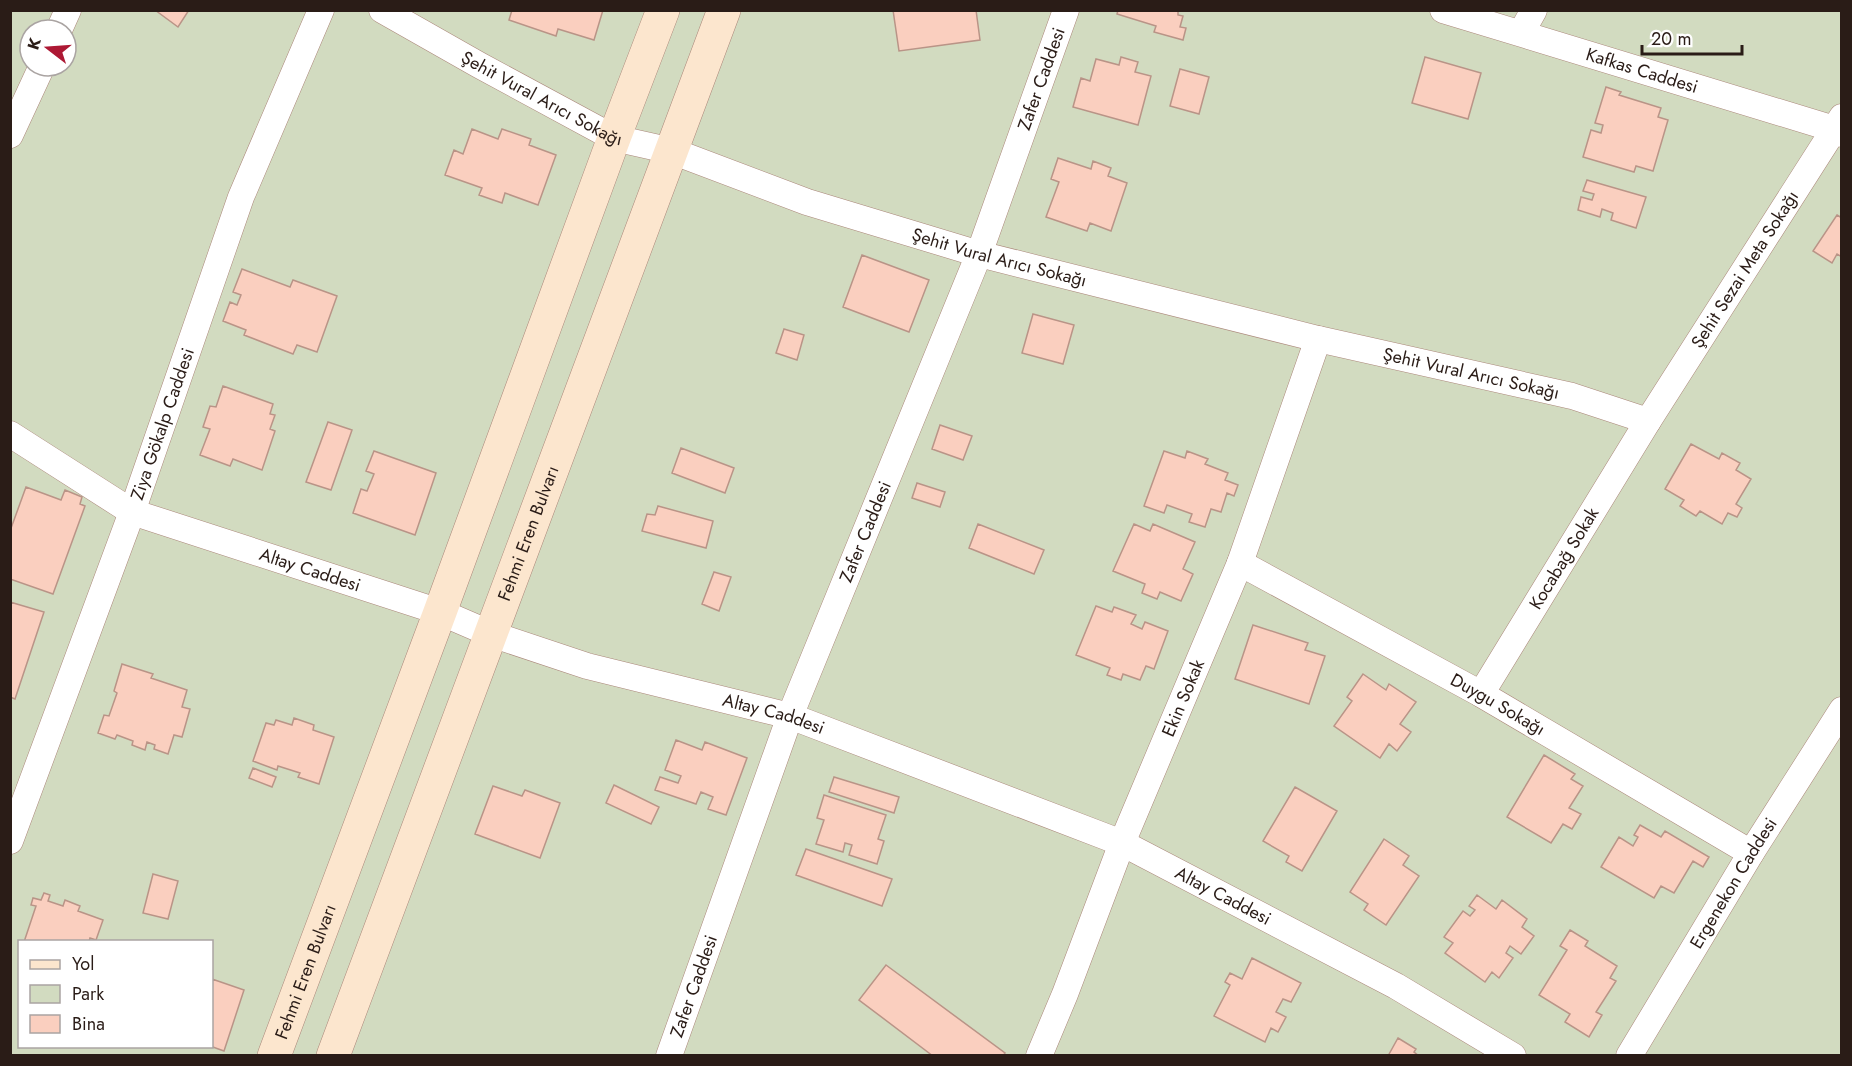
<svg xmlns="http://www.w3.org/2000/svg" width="1852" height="1066" font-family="Jost,sans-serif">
<rect width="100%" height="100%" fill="#faf2ef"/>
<!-- green -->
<path fill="#d2dbc0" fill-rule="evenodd" d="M10,11H1841V1055H11ZM30,30H66V66H30ZM20,942H212V1046H20Z"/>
<!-- building -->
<path fill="#facfbf" stroke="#b99487" stroke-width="1.5" d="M155,10H189L178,27Z
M512,10H603L594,40L558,29L556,36L509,20Z
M893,10H976L980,40L899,51Z
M1118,10H1178V15L1183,16L1180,27L1186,28L1183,40L1154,32L1156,26L1117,14Z
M1121,57L1138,62L1135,72L1151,76L1138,125L1073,107L1081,78L1090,81L1096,59L1119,65Z
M1425,57L1481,73L1468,119L1412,103Z
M1180,69L1209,77L1199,114L1170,106Z
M1606,87L1621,92L1619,95L1661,108L1658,117L1668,120L1653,171L1636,166L1634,172L1583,157L1591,130L1601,133L1603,125L1595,123Z
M472,129L498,139L502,129L531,139L529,145L556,155L538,205L505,193L502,203L479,195L482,188L445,175L454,150L463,154Z
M1058,158L1091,169L1093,161L1111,168L1108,176L1127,183L1111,231L1090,223L1087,231L1046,217L1059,182L1051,179Z
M1587,180L1646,197L1636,228L1611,220L1613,213L1602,209L1600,217L1578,210L1581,197L1592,200L1594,194L1583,191Z
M1837,215L1842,218V257L1837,254L1832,263L1813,251Z
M862,255L929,280L909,332L843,307Z
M242,269L290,287L293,280L337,296L317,352L297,345L293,354L244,335L246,330L223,321L230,302L237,305L241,295L233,292Z
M1033,314L1074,325L1063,364L1022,353Z
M784,329L804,335L797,360L776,353Z
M223,386L273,404L270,414L275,415L270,429L275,431L262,470L233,459L230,466L200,455L210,429L203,427L210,406L216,407Z
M328,422L352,430L331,490L306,482Z
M940,425L972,436L963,460L932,449Z
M1691,444L1719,459L1722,453L1740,463L1736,470L1751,479L1736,504L1742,508L1737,517L1728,513L1722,524L1700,511L1696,516L1680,506L1684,500L1665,489Z
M681,448L734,468L725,493L672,473Z
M374,451L436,473L415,535L353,513L361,489L367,491L374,474L366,471Z
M1164,451L1185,458L1187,451L1208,459L1205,464L1228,473L1225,480L1238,485L1234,496L1227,493L1221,512L1211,509L1205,527L1189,522L1192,514L1167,505L1164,513L1144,506Z
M917,483L945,492L940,507L912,498Z
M26,487L61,500L65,490L82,497L80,504L85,506L53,594L10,579V531Z
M658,506L713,521L706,548L642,531L647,514L655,515Z
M978,524L1044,550L1034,574L969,548Z
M1134,524L1150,531L1153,524L1195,542L1183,569L1193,574L1181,601L1160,592L1157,599L1142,593L1145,584L1113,571Z
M714,572L731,577L719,611L702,604Z
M10,602L44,612L15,699L10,697Z
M1096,606L1112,612L1114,607L1136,615L1131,624L1142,629L1145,622L1168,631L1154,669L1146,666L1140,680L1123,674L1121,680L1107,675L1110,668L1076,655Z
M1253,625L1308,643L1305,650L1325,656L1309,704L1235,679Z
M122,664L153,674L151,678L187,690L182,707L190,709L182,737L174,735L168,754L154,749L155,745L147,742L145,750L132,745L133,741L117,735L115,739L98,733L104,715L109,716L117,693L114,691Z
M1363,674L1386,690L1389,684L1416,702L1400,724L1411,732L1397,751L1389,744L1380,758L1334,726L1352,701L1347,697Z
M294,718L314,725L313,730L334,737L319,784L298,777L300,773L278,766L277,770L253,761L266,723L274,725L276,720L292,725Z
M676,740L702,750L705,742L747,758L726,815L708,809L713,797L701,792L696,804L655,790L660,777L678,783L681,776L665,770Z
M1544,755L1575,774L1571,779L1583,786L1569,808L1581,814L1572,829L1563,824L1551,843L1507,817Z
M253,768L276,777L272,787L249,778Z
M834,777L899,797L894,813L829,792Z
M614,785L659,807L651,824L606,803Z
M493,786L522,796L525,790L560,803L540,858L475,834Z
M1295,787L1337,811L1302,871L1286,862L1289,856L1263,841Z
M824,795L886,815L878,839L884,841L877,864L849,855L852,845L845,843L843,852L816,844L824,820L817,818Z
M1640,825L1661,837L1665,831L1709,857L1703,867L1693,861L1674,893L1661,886L1654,898L1601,867L1619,837L1633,846L1638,837L1634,835Z
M1384,839L1409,856L1403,865L1419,876L1386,925L1364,910L1368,904L1350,892Z
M806,849L892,879L882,906L796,875Z
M153,874L178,881L168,919L143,913Z
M44,893L50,895L48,901L63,906L65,900L80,906L78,911L103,920L96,940L90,938L89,942H24L36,906L31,905L33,898L41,900Z
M1477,895L1496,909L1502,900L1527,919L1522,927L1534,936L1521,954L1510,946L1506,953L1513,958L1499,978L1492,972L1485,982L1445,953L1453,943L1444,937L1463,911L1470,916L1475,910L1469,906Z
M1570,930L1588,941L1585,946L1617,966L1610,978L1616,981L1596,1012L1602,1015L1589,1037L1565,1022L1570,1014L1539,995L1567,950L1560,946Z
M1252,958L1301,983L1291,1002L1283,999L1276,1012L1286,1017L1278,1032L1271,1028L1265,1042L1214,1016L1230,985L1225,982L1230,973L1242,979Z
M886,965L1005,1053L1003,1056H933L859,1000Z
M212,979L244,990L224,1051L210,1046H212Z
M1398,1038L1416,1049L1414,1052L1419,1056H1388Z"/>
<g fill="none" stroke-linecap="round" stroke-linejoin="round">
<!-- street casing -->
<g stroke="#ab877a" stroke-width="27">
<g id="street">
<path id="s1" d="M382,10L479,65L614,138L672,151L807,202L979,254L1318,339L1572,396L1648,421"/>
<path id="s2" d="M1443,10L1834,129L1842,134"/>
<path d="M59,30L68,10"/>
<path d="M1521,33L1534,10"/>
<path d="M10,135L42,66"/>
<path id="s3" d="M10,434L132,512L440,612L491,634L587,666L790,716L1122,843L1396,986L1513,1056"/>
<path id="s4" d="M1240,563L1481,694L1751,853"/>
<path id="s5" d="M1481,694L1648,421L1842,117"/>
<path id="s6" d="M10,841L132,512L241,197L321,10"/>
<path id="s7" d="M669,1056L790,716L979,254L1066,10"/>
<path id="s8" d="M1039,1056L1065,994L1122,843L1240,563L1318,339"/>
<path id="s9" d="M1629,1056L1751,853L1842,710"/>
</g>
</g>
<!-- secondary casing -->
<g stroke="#ab877a" stroke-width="34">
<g id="secondary">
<path id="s10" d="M274,1056L440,612L614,138L663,10"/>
<path id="s11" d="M333,1056L724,10"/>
</g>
</g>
<!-- street -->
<use href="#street" stroke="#fff" stroke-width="26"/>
<!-- secondary -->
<use href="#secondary" stroke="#fce6ce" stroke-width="33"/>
</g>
<g text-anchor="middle" stroke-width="4.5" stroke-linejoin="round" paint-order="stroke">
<!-- street labels -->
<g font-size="18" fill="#2a1c17" stroke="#fff">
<text dy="6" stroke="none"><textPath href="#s2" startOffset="208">Kafkas Caddesi</textPath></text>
<text dy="6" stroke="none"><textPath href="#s7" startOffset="1046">Zafer Caddesi</textPath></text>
<text dy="6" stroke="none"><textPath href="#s1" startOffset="183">Şehit Vural Arıcı Sokağı</textPath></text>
<text dy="6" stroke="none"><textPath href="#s1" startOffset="669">Şehit Vural Arıcı Sokağı</textPath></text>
<text dy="6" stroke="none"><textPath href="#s5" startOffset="500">Şehit Sezai Meta Sokağı</textPath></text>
<text dy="6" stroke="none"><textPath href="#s1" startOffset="1155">Şehit Vural Arıcı Sokağı</textPath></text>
<text dy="6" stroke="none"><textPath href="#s6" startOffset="444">Ziya Gökalp Caddesi</textPath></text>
<text dy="6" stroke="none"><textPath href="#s7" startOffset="560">Zafer Caddesi</textPath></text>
<text dy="6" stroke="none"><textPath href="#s11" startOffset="558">Fehmi Eren Bulvarı</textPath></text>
<text dy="6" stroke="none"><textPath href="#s5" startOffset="159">Kocabağ Sokak</textPath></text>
<text dy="6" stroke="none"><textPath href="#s3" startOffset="332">Altay Caddesi</textPath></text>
<text dy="6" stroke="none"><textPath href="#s8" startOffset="386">Ekin Sokak</textPath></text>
<text dy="6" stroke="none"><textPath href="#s4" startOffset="294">Duygu Sokağı</textPath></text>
<text dy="6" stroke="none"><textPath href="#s3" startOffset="818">Altay Caddesi</textPath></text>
<text dy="6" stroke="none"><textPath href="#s9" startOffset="202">Ergenekon Caddesi</textPath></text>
<text dy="6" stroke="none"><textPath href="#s3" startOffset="1304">Altay Caddesi</textPath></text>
<text dy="6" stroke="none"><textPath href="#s10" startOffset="90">Fehmi Eren Bulvarı</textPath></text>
<text dy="6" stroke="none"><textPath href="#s7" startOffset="74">Zafer Caddesi</textPath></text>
</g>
</g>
<!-- border -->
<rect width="1852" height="1066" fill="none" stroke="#2a1c17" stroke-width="24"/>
<!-- legend -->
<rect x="18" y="940" width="195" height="108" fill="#ffffff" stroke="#aaa4a2" stroke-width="1.5"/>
<rect x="30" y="960" width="30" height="9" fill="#fce6ce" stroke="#aaa4a2" stroke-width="1.5"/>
<text x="72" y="970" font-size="18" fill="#2a1c17">Yol</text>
<rect x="30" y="985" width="30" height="18" fill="#d2dbc0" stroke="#aaa4a2" stroke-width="1.5"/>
<text x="72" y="1000" font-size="18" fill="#2a1c17">Park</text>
<rect x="30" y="1015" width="30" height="18" fill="#facfbf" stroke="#aaa4a2" stroke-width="1.5"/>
<text x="72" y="1030" font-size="18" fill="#2a1c17">Bina</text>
<!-- north arrow -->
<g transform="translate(48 48) rotate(287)"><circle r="28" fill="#ffffff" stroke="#aaa4a2" stroke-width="1.5"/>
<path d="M0-4.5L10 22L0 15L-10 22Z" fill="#ad1834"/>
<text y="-9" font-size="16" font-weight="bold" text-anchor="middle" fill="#2a1c17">K</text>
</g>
<!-- scale -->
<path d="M1642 45v9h100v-9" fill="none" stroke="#2a1c17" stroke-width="3"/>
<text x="1651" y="45" font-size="18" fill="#2a1c17" stroke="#ffffff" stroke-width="4.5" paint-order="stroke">20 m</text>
</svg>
